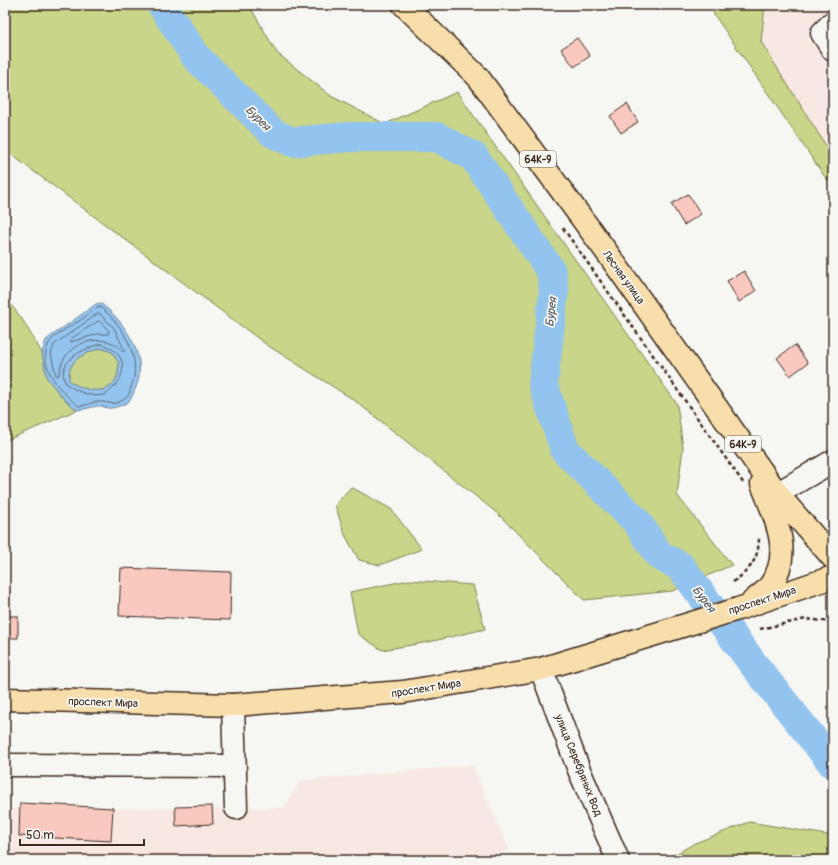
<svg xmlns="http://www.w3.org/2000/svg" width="838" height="865" font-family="Pangolin,sans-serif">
<rect width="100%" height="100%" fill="#f6f6f2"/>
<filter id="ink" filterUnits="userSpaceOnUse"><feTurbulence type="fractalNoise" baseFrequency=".025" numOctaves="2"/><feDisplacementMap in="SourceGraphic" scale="8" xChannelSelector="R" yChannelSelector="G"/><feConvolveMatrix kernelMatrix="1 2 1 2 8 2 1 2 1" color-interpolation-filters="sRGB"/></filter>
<g filter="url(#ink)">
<!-- built -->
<path fill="#f7e8e3" d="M765,5H833V157L761,42Z
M472,765L509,849L482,860H5V809L284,808L300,781Z"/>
<!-- green -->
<path fill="#c9d588" stroke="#828053" d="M5,5H249L277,53L331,96L385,124L457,92L677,404L683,448L677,495L732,565L673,591L584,600L497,513L354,400L267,345L5,150Z
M726,5H765L761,42L833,157V176L827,180L713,13Z
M5,297L22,319L42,353L47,378L63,398L77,410L5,441Z
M101,348L112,352L119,363C119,397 91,395 69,381C67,359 83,354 101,348Z
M351,487L391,509L422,549L380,565L359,560L345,535L335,505Z
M409,580L473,585L485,629L429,642L382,650L358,634L350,592Z
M749,822L833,836V860H669V858L695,843Z"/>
<!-- water -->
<path fill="#93c4ef" stroke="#70869b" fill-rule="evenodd" d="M100,303C124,320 149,357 136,387C134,391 132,398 129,401C124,405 114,409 107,408C103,407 101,405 98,406C90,407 84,410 77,410L63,398L47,378L42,353L46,340L96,304ZM101,348L112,352L119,363C119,397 91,395 69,381C67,359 83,354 101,348Z"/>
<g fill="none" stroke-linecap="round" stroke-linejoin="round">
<!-- shore -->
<path stroke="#5e6872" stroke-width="1" d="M100,307C123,324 143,359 131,387C130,391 129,396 126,398C114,407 111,402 100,402C93,401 86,406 79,406C62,394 36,365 49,343C53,336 72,325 79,321C86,317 93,309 100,307Z
M99,313L114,328L125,351H122C111,335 83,338 69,352C63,359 60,366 59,375L56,376L51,354L54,345Z
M99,321L109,331L108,334H97L71,342V339Z
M101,344C124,350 130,371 113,388C110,390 108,394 104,395C91,398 77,391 66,384C54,361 85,348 101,344Z"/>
<!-- river -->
<path stroke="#93c4ef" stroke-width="30" d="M162,5L196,57L273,133L292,142L349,137H437L474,157L551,271L554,290L543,384L565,450L637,522L660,556L680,566L754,665L833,764"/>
</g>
<!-- building -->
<path fill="#f9c9c0" stroke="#3b2a1e" d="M577,38L590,56L574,67L561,49Z
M627,104L638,122L621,133L610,116Z
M688,194L701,214L684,225L671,204Z
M744,271L756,291L739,302L727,281Z
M795,345L808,363L790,376L777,358Z
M121,568L231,572L230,620L119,616Z
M5,616H18V638H5Z
M20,803L113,808L111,841L19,836Z
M212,806L213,824L176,826L175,807Z"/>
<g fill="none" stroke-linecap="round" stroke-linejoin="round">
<!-- minor casing -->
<g stroke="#3b2a1e" stroke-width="25">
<path id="minor" d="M833,22L822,33L833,50
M778,493L833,461
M541,669L579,770L618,860
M233,705L236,808
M5,765L234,766"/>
</g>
<!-- major casing -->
<g stroke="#3b2a1e" stroke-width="25">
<path id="major" d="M404,5L478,77L608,254L780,497L833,558
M753,601C759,596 767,591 771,584C794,553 774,515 762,484
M5,699L233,705L403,692L541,669L738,609L833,577"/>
</g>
<!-- path -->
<path stroke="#3b2a1e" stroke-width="2.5" stroke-dasharray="4 3" stroke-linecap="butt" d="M563,228L744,484
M733,582C751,569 759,559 759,536
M760,629L806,619L833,622"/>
<!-- minor -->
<use href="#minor" stroke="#f6f6f2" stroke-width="22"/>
<!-- major -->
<use href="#major" stroke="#f8deab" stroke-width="22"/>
</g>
</g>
<g text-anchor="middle" stroke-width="3.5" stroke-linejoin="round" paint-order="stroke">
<!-- shield labels -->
<g fill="#f6f6f2" stroke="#73675e" stroke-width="1">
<rect x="520" y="151" width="36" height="16" rx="3"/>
<rect x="725" y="436" width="36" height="16" rx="3"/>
</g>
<g font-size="10" font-weight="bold" fill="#3b2a1e">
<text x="538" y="163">64К-9</text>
<text x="743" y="448">64К-9</text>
</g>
<!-- street labels -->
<g font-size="11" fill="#3b2a1e" stroke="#f6f6f2">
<text transform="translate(624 277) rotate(54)" y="4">Лесная улица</text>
<text transform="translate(762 600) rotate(-18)" y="4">проспект Мира</text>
<text transform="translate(426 688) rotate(-9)" y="4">проспект Мира</text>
<text transform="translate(103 702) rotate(2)" y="4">проспект Мира</text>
<text transform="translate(579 765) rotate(68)" y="4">улица Серебряных Вод</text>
</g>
<!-- water labels -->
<g font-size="12" font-style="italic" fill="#55585d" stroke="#f6f6f2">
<text transform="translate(258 118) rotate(45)" y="4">Бурея</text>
<text transform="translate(551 312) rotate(-83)" y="4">Бурея</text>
<text transform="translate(704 599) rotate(52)" y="4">Бурея</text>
</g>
</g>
<!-- margin -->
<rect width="838" height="865" fill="none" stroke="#f6f6f2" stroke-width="20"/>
<rect x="10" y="10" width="818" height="845" fill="none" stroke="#3b2a1e" stroke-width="1.5" filter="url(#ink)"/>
<!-- scale -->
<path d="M20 839v6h124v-6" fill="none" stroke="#3b2a1e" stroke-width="2"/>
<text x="26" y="839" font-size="12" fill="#3b2a1e" stroke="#f6f6f2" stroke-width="3" paint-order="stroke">50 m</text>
</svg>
